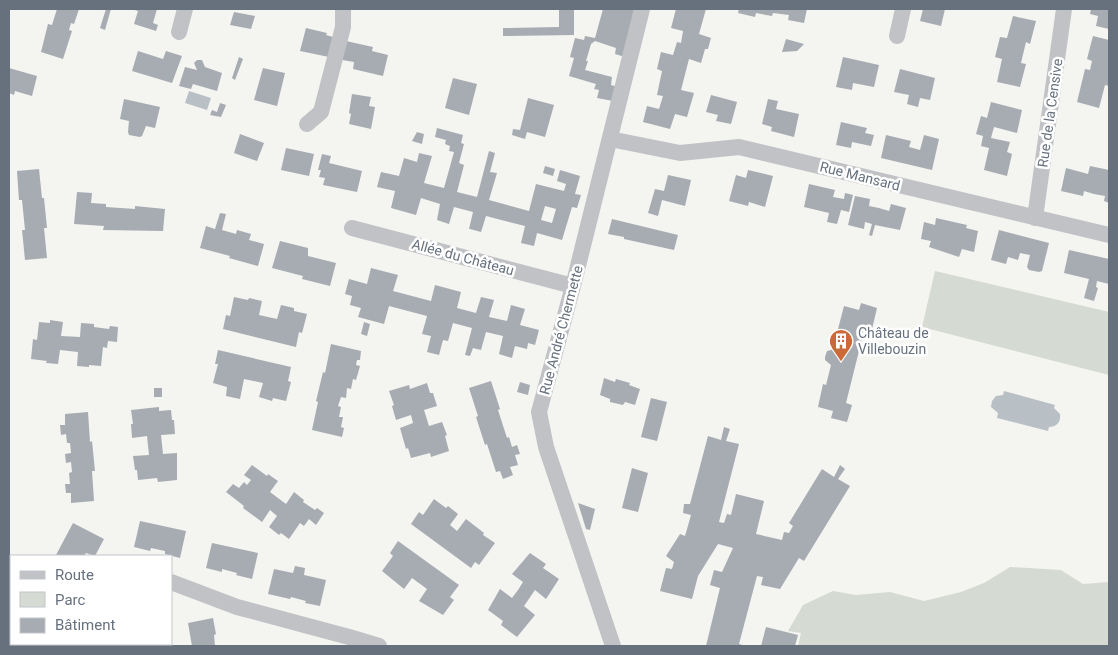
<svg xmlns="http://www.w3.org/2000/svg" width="1118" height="655" font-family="Roboto,sans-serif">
<rect width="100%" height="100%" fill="#f4f4f1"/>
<!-- green -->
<path fill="#d5dad2" d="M935,271L1109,312V375L922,327Z
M1010,567L1061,570L1083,584L1109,582V646H798L801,633L788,631L803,605L833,591L856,595L890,592L924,601L961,592L984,583Z"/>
<!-- water -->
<path fill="#b9c0c5" d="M189,91L211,98L207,110L185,103Z
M1004,391L1055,405L1054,408L1060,414C1061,422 1057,427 1049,427L1048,431L997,418L998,413L991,407L992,401L996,396L1003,395Z"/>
<!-- building -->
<path fill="#a7acb2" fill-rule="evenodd" d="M57,9H79L74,24L71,23L69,30L72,31L63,59L41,52L48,24L52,25Z
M106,9H111L105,30L100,28Z
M131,9H157L153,23L158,25L156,31L134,24L138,11Z
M559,9H574V35L503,36V28L559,27Z
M603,9H638L625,57L615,54L616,48L595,41L591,44L586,61H588L585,70L612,77L611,85L618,87L613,101L597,98L599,90L594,89L596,84L569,76L574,58L570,57L575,38L584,40L585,36L595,38Z
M676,9H706L699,34L711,38L708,49H705L701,63L689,59L681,90L694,93L687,117L675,114L670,129L643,122L647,106L659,109L663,96L657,95L662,71L657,69L661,52L673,55L677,42L681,43L683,31L671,28Z
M739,9H807L804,23L788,20L789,15L773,13L772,16L756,13L755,17L738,13Z
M923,9H945L941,26L920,21Z
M1091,9H1109V29L1096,26L1098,16L1090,14Z
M234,12L255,16L251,29L230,25Z
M1013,16L1036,21L1030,44L1026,42L1021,63L1026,64L1020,87L997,82L1002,59L995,57L1000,37L1007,38Z
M306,28L327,33L326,35L333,37L329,57L300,51Z
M1093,36L1109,40V86L1105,85L1099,108L1077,102L1085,69L1090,70L1092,61L1087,59Z
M786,39L804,44L797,51L782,52Z
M346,41L373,47L372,51L388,55L383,76L353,69L354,62L342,60Z
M138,51L163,59L166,51L182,56L172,83L132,71Z
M239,57L243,59L235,80L232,78Z
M843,57L879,65L874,87L853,83L852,90L836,87Z
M202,60L205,67L222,73L217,91L193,84L191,89L179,86L185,67L197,70L194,63L197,60Z
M9,68L37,76L32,96L15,91L14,95L9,93Z
M263,68L285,73L277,106L254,100Z
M900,69L935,78L930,100L920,98L918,107L907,104L909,95L894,92Z
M453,78L477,84L469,115L445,108Z
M352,94L371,97L369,106L375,107L371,129L349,124L351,114L349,113Z
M711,95L737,102L731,124L716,121L718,115L706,112Z
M528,98L554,105L545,137L527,132L525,139L512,135L513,129L520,130Z
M124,99L160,107L155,128L146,126L142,136L140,137L129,135L128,132L129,121L120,119Z
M768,99L778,101L776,109L799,114L794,137L771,131L772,127L762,124Z
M991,102L1022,110L1017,133L994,127L991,138L1010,142L1007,152L1012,154L1007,176L984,170L989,148L981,146L983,136L976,134L981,116L987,118Z
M220,103L226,105L221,117L210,115L212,110L217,112Z
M841,122L867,128L865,133L874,135L871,146L852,142L851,148L836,145Z
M437,128L463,135L461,143L464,144L459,163L464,165L457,192L477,197L489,151L495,153L490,172L497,173L489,200L529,211L536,184L564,191L566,184L557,181L560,170L580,176L575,194L581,195L577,208L572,207L562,240L537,233L534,246L521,243L525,226L486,216L481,232L470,229H469L473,212L454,207L449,224L437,220L440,204L421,198L416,215L391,208L395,191L377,187L381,172L399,176L404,158L417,162L419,153L432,156L424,183L444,188L454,152L449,151L450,146L445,144L446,140L435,137ZM545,206L556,209L552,223L541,220Z
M417,132L424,134L422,144L412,141Z
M240,134L264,143L257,161L234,153Z
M886,135L911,141L909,147L920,150L924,135L939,139L932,170L881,158Z
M286,148L314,154L309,176L281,170Z
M322,154L331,156L329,163L362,171L357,192L323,185L325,178L319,177L321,170H318Z
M545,166L555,169L553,176L543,173Z
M1090,166L1109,170V203L1104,201L1105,196L1094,194L1084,191L1083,196L1061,191L1066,168L1088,174Z
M39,169L42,198H44L47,228H44L47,258L25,260L22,230H25L22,200H19L17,171Z
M748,170L773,176L765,207L749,202L748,206L729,201L736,175L746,178Z
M668,175L691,180L685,206L662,200L658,216L648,213L655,189L664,191Z
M809,184L835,190L833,197L844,199L845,193L853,195L849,212L841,210L837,224L827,222L829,213L804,207Z
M77,192L92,193L91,203L106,204V207L135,209V206L165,209L163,231L103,230L104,226L74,224Z
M855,196L870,199L869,206L879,208L889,211L891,204L906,208L900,230L875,225L872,236L869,235L872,224L865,222L864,229L848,225Z
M220,213L226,214L222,230L236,234L237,230L251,234L249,240L264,244L258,266L229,258L230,256L200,248L206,226L215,229Z
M936,218L967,225L966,228L978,231L974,252L962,249L959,257L929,247L931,241L921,239L924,222L935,225Z
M612,219L678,235L674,250L624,239V237L608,234Z
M999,230L1049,243L1042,271L1039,272L1029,270L1027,267L1030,255L1020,253L1018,260L1008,257L1006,264L991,260Z
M280,241L308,248V256L336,263L330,286L302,279L303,276L272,268Z
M1069,250L1109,259V284L1097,281L1096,287L1098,288L1094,301L1084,298L1089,279L1064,273Z
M371,268L398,275L393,291L431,301L435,285L461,292L457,308L476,313L481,297L494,300L489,317L507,321L511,305L525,309L520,325L539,330L535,345L528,343L527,349L515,346L512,358L499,354L503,336L486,332L481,350L473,348L470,356L465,355L472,328L453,323L448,341L443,340L439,355L427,352L431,336L422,334L427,316L389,306L384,324L358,317L361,308L350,305L352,296L345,294L349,279L367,284Z
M234,297L248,300L249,298L262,301L259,315L277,319L281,305L294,308V311L307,314L302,333L299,332L296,347L223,329L226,315L230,316Z
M861,303L877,308L872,329L865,327L846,403L852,405L847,422L831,418L833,411L818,407L823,384L826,385L831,365L825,360V357L827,351L835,349L840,330L838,329L844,306L859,310Z
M50,320L63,322L61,336L80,337L81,323L94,324V327L109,329L110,326L118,327L117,342L108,341L107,348L103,347L101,366L89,365V367L77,366L78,352L60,350L58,364L46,363L47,361L31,359L33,339L37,340L39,322L50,323Z
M364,322L370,324L367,336L361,334Z
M331,344L361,351L360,360H357L356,365L360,366L356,380L353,379L351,389L347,388L346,398L341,397L338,406L341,407L339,417H343L341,427L344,428L342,437L312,430L318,402L316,401L323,372L325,373Z
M218,350L291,367L288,381L291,382L286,401L273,398L272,401L259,397L263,383L244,379L240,399L226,396L227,387L213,383L218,364H215Z
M604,378L615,382L616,379L630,383L629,385L640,389L635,405L625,402L623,405L610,402V399L600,395Z
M491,381L500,409L498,410L507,438L509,437L512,447L517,445L520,454L515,455L518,465L510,467L513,475L503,479L500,471L496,472L487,444L485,445L476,417L478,416L469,388Z
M520,382L530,385L528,395L517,392Z
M427,383L430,393H433L437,406L424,410L429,426L442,422L447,435L445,436L449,451L431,457L430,453L411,458L408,448L406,449L400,428L413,423L411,415L396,420L392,406L394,405L389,391L409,385L410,389Z
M154,388H162V397H154Z
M651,398L667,402L657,441L641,437Z
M159,407V411L171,410L172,420H174L175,434L161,435L163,454L177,453V480L158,482L157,478L138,480L137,470H135L133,456L149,455L147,436L132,438L131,424H133L131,410Z
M88,412L90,442L92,441L95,471H92L94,501L71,503V493H66L65,484H70L69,473L72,472L71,462L66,463L65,454L71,453L70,443H67L66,434L61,435L60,425H65V414Z
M724,427L730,429L726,441L739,444L719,522L724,523L727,514L731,515L736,494L764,501L756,534L782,540L784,532L789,533L793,526L789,523L822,469L834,477L840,465L845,469L838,479L850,486L804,561L799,558L780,589L761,585L763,577L757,576L739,644L746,646H706L720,588L710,585L714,570L722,572L733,548L718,544L698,576L692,599L660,591L666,568L672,569L674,562L666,556L680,534L685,536L691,515L683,513L684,504H690L708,436L721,440Z
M252,465L267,476L268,474L278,481L270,492L286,504L294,492L304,500L303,502L315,510L317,508L324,513L316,525L309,519L304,526L300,523L289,539L281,533L279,535L269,527L277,516L270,510L262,522L243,508L244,506L226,492L233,484L239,488L244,482L247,485L251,480L244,475Z
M632,468L648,473L638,512L622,508Z
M434,499L446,508L448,506L458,514L450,525L457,531L466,519L484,533L483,535L495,543L479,565L475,562L471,568L411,524L419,512L423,515Z
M578,503L595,509L590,530L586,529Z
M140,521L186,531L180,558L165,554V551L151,548L150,551L134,547Z
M73,523L104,539L95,556L86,553L84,556L56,555Z
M398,541L459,585L450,597L454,600L443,615L419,601L427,589L412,578L404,589L382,571L393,556L390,553Z
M212,543L258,553L252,579L236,575L237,573L222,569V572L206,568Z
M530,553L546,564L543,568L559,579L546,599L535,590L524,606L535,615L517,637L501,625L503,621L488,610L500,589L512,598L518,590L523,582L512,574Z
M295,566L305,568L304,575L326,580L320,606L305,603L306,601L291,597L290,599L268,594L274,569L293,573Z
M213,618L216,634L214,635L215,646H192L188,623Z
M766,627L798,635L795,646H761Z
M52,644H77L78,646H53Z
M131,644H157V646H132Z"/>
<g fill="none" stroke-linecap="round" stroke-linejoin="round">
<!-- street -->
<path stroke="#c0c2c5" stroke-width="16" d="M179,32L185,9
M897,36L903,9
M307,124L321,112L343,27V9
M610,139L680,153L739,147L1109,235
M1035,218L1064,9
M352,228L573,286
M171,582L237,607L349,637L379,646
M100,644V646
M613,646L546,447L539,412L573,286L642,9"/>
</g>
<!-- icons -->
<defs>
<g id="building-pin" transform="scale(1.25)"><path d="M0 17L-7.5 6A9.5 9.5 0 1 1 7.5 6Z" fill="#cc6939" stroke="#fff"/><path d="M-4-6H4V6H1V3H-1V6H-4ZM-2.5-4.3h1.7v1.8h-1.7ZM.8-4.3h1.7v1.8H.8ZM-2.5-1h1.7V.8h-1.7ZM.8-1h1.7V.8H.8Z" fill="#fff"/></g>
</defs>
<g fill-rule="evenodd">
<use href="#building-pin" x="841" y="341"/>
</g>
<g text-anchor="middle" stroke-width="5" stroke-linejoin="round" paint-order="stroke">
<!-- street labels -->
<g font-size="14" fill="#67717e" stroke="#fff">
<text transform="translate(1050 113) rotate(-82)" y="5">Rue de la Censive</text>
<text transform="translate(860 176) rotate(14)" y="5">Rue Mansard</text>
<text transform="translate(463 257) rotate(15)" y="5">Allée du Château</text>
<text transform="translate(561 330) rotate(-75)" y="5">Rue André Chermette</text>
</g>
<!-- poi labels -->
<g font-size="14" fill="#67717e" stroke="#fff" text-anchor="start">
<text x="858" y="338">Château de<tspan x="858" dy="16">Villebouzin</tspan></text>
</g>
</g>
<!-- border -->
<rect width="1118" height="655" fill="none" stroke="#67717e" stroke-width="20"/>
<!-- legend -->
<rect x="10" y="555" width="162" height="90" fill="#ffffff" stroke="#c2c6cb"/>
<rect x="20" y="571" width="25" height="8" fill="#c0c2c5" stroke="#c2c6cb"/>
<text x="55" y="580" font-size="15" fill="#67717e">Route</text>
<rect x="20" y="592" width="25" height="15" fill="#d5dad2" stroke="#c2c6cb"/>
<text x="55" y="605" font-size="15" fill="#67717e">Parc</text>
<rect x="20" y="618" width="25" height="15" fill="#a7acb2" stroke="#c2c6cb"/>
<text x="55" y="630" font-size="15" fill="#67717e">Bâtiment</text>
</svg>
